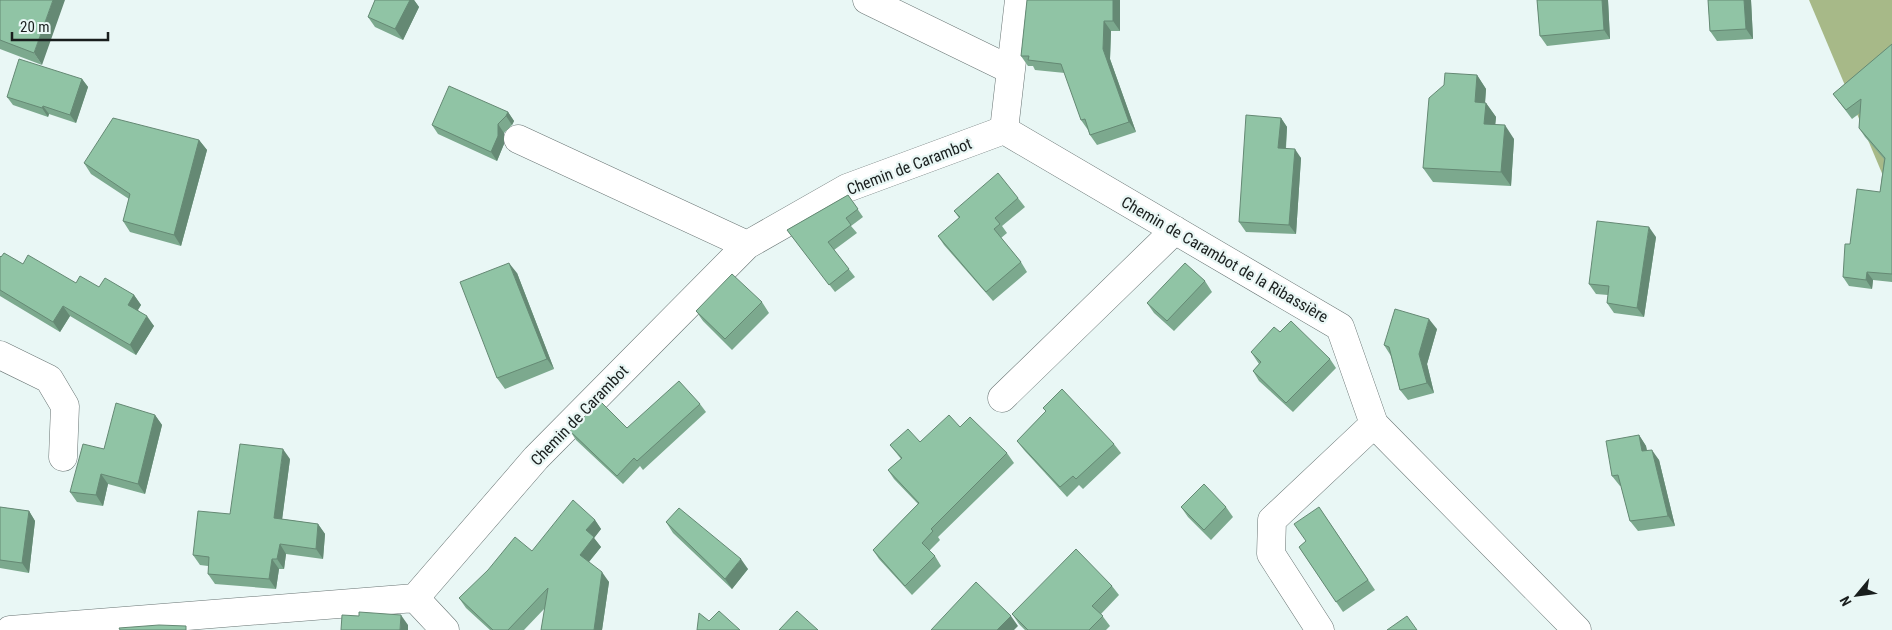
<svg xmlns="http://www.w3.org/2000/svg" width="1892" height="630" font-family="'Roboto Condensed',sans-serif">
<rect width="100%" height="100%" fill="#e9f7f5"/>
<!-- forest -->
<path fill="#a7b988" d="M1809,0H1892V197Z"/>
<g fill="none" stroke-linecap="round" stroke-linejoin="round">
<!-- minor casing -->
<g stroke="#697574" stroke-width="29">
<path id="minor" d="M867,0L1011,70
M1004,130L1340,327L1374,424L1577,630
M518,139L747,245
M0,355L49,379L65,406L63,457
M1002,398L1175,230
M415,598L445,630
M10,630L415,598L536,458L747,245L847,188L1004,130L1019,0
M1320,630L1271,554L1272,520L1374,424"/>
</g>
<!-- minor -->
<use href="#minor" stroke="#fff" stroke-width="28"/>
</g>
<!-- wall -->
<path fill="#7ca98e" d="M0,0L42,65L0,49Z
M375,0H414L419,7L403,40L375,27L368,17Z
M1027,0H1120V31H1111L1110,59L1136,132L1097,145L1090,135L1088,130L1081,120L1065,73L1035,70L1033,66H1028L1021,56Z
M1537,0H1608L1610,39L1547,46L1540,36Z
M1708,0H1751L1753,39L1717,41L1710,31Z
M1892,44V282L1873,280L1872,289L1849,286L1843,277L1850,244L1880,192L1884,159L1865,137L1859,128L1860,113L1852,119L1833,94Z
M1477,75L1486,89L1485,103H1486L1496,117L1495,125L1514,139L1511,186L1433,182L1423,168Z
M82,79L88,87L76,123L49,114L48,117L13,105L7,97Z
M508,112L514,121L512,125L504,133V144L497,161L438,134L432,125Z
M1281,118L1287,127L1286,149L1301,158L1296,234L1246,232L1239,222Z
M199,140L207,150L181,246L130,232L123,221L129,199L91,174L84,163Z
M848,195L863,217L851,226L857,233L834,250L855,277L835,292L787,230Z
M1018,198L1025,207L1002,226L1007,233L1001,238L1021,262L1027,272L993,301L944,245L938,236L959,218L954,211Z
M1656,237L1644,317L1614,313L1607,303L1608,295L1596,294L1589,284Z
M0,256L76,283L99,287L134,295L141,305L138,310L154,326L136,355L70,316L60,332L0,296Z
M517,273L554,369L505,389L497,378Z
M1205,281L1212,292L1174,331L1154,313L1147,303Z
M762,302L769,313L732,350L703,321L696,311Z
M1437,329L1427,364L1434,393L1408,400L1400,390L1391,356L1384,345Z
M1280,332L1330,359L1336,368L1293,412L1259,381L1253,371L1259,364L1251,352Z
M700,404L706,412L643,470L640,466L623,484L576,440L570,431L627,428Z
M1043,408L1114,444L1121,453L1083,489L1079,485L1067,497L1024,450L1017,441L1046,411Z
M155,415L162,425L145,494L108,484L103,506L77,502L70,492L104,449Z
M960,427L1007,453L1014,463L938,537L940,540L929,551L935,556L941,566L912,595L879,559L873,550L918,504L894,479L888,470L901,459L890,445L920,442Z
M1639,435L1646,446L1647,451L1659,460L1675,526L1638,531L1630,521L1621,486H1620L1612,476Z
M290,459L282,519L318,524L325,534L323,559L286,554L284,569H279L276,589L215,584L208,574V566L200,565L193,555L230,514Z
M0,507L29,511L35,521L29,573L0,568Z
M1181,507H1226L1233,517L1211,540L1188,517Z
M1319,507L1375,590L1343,612L1299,547L1306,541Z
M595,520L601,529L594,538L601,547L589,562L609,582L602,630H541L545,608L524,630H490L466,608L459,598L532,551Z
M666,522L748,569L732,589L673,533Z
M1112,586L1119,595L1101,614L1110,626L1106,630H1025L1019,624L1012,614Z"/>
<!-- shaded-wall -->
<path fill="#658974" d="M53,0H65L42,65L34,53Z
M410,0H414L419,7L403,40L395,29Z
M1113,0H1120V31L1113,21Z
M1602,0H1608L1610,39L1604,30Z
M1744,0H1751L1753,39L1746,29Z
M1104,21L1111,31L1110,59L1136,132L1129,122L1103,49Z
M1477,75L1486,89L1484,116L1475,102Z
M82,79L88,87L76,123L70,115Z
M1486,103L1496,117L1494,138L1484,124Z
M43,106L49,114L48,117L42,108Z
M508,112L514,121L512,125L506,116Z
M1281,118L1287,127L1285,158L1278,148Z
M498,124L504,133V144L497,161L491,152Z
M1505,125L1514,139L1511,186L1501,172Z
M199,140L207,150L181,246L174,235Z
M1295,149L1301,158L1296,234L1289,225Z
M1649,227L1656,237L1644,317L1637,308Z
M509,263L517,273L554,369L547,359Z
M1867,272L1873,280L1872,289L1866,280Z
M134,295L141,305L135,314L128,305Z
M63,306L70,316L60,332L53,322Z
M147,316L154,326L136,355L130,345Z
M1429,319L1437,329L1427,364L1434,393L1427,383L1419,354Z
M155,415L162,425L145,494L138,484Z
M1639,435L1646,446L1649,462L1642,451Z
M283,449L290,459L281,528L274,518Z
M1652,450L1659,460L1675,526L1668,516Z
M101,474L108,484L103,506L96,495Z
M29,511L35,521L29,573L22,563Z
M595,520L601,529L594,538L601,547L587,564L580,555L586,530Z
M318,524L325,534L323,559L316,549Z
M280,544L286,554L284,569L277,559Z
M272,559L279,569L276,589L269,579Z
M741,559L748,569L732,589L725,579Z
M602,572L609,582L602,630H594Z
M401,615L408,625V630H400Z
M1011,616L1018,626L1014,630H997Z"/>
<!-- building -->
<path fill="#90c4a5" stroke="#658974" d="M0,0H53L34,53L0,40Z
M375,0H410L395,29L368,17Z
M1027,0H1113V21H1104L1103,49L1129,122L1090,135L1085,119L1081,120L1061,64L1028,60L1029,56H1021Z
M1537,0H1602L1604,30L1540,36Z
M1708,0H1744L1746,29L1710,31Z
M1892,44V274L1867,272L1866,280L1843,277L1845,244H1850L1857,189L1880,192L1885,158L1859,128L1861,99L1846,110L1833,94Z
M19,59L82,79L70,115L43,106L42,108L7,97Z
M1445,73L1477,75L1475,102L1486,103L1484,124L1505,125L1501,172L1423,168L1429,98L1444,85Z
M449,86L508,112L506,116L498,124V136L491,152L432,125Z
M1246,115L1281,118L1278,148L1295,149L1289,225L1239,222Z
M113,118L199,140L174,235L123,221L130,194L84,163Z
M998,173L1018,198L995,218L1000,224L994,229L1021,262L986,292L938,236L960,217L954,211Z
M848,195L858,209L846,218L851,225L828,242L849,269L829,285L787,230Z
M1597,221L1649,227L1637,308L1607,303L1609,286L1589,284Z
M4,253L23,264L28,255L76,283L80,276L99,287L105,278L134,295L128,305L147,316L130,345L63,306L53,322L0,290V256L1,257Z
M509,263L547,359L497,378L460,282Z
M1185,263L1205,281L1167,321L1147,303Z
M732,274L762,302L725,339L696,311Z
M1395,309L1429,319L1419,354L1427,383L1400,390L1389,347L1384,345Z
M1291,321L1330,359L1286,403L1253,371L1261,362L1251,352L1274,327L1280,332Z
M679,381L700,404L637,461L634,458L617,476L570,431L600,401L627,428Z
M1062,389L1114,444L1076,479L1073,476L1060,487L1017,441L1046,411L1043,408Z
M116,403L155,415L138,484L101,474L96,495L70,492L83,444L104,449Z
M949,415L960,427L970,417L1007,453L931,529L933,531L922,543L935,556L905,586L873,550L919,503L888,470L902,458L890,445L908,429L920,442Z
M1639,435L1642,451L1652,450L1668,516L1630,521L1618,475L1612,476L1606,441Z
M240,444L283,449L274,518L318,524L316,549L280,544L277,559H272L269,579L208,574L209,557L193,555L198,511L230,514Z
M1204,484L1226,507L1204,530L1181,507Z
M573,500L595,520L586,530L594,537L580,555L602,572L594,630H541L548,588L508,630H493L459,598L488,570L515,537L532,551Z
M0,507L29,511L22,563L0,560Z
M1319,507L1368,580L1336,602L1299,547L1306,541L1294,524Z
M679,508L741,559L725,579L666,522Z
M1076,549L1112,586L1092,606L1103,616L1089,630H1028L1012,614Z
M976,582L1011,616L997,630H931Z
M719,611L740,630H697L699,613L709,621Z
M797,611L818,630H779Z
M359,612L401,615L400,630H341L342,615L359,616Z
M1407,616L1417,630H1387Z
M159,625L186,626V630H120L119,628Z"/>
<g text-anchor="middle" stroke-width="4.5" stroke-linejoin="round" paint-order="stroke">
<!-- street labels -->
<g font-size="16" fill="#191e1d" stroke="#e9f7f5">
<text transform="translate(909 166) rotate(-21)" y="6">Chemin de Carambot</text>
<text transform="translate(1225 259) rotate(30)" y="6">Chemin de Carambot de la Ribassière</text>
<text transform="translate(579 415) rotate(-46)" y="6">Chemin de Carambot</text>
</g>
</g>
<!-- north arrow -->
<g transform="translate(1857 595) rotate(241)" stroke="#e9f7f5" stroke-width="4" paint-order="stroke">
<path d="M0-4L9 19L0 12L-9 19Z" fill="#191e1d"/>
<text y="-8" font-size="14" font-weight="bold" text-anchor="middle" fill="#191e1d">N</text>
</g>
<!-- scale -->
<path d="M12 32v8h96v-8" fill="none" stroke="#191e1d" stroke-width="2.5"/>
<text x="20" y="32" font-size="15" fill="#191e1d" stroke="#e9f7f5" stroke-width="4" paint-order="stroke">20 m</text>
</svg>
